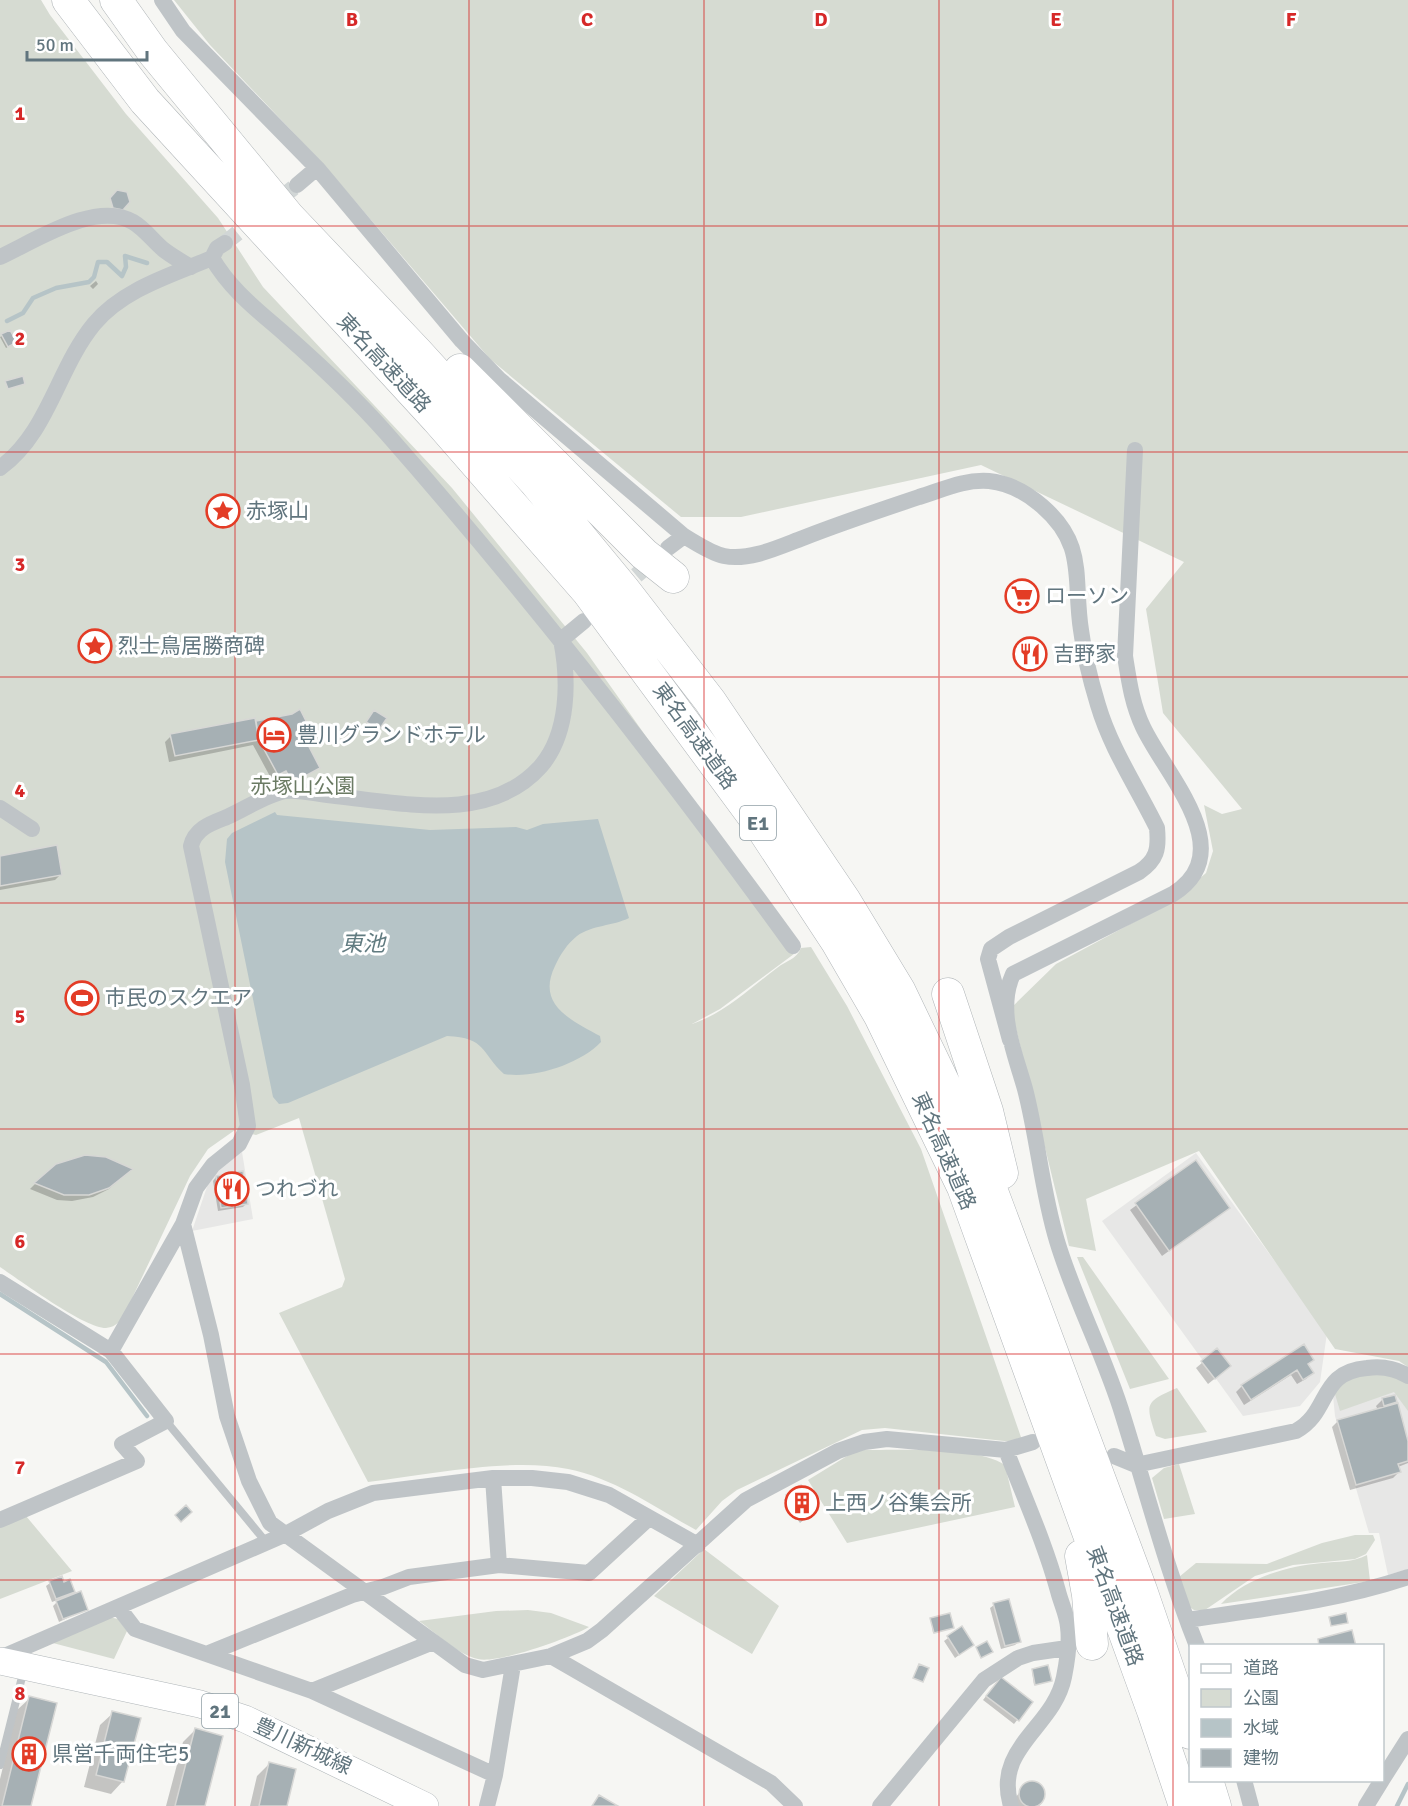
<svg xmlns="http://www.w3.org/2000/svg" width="1408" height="1806" font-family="Signika,'Noto Sans JP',sans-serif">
<rect width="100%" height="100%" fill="#f6f6f3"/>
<!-- built -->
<path fill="#e7e7e6" d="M242,1152L253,1219L192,1231L211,1175Z
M1196,1153L1327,1333L1320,1382L1300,1406L1243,1416L1102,1221Z
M1408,1382V1569L1388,1575L1379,1533H1369L1335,1416L1333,1396L1340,1384Z"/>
<!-- green -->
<path fill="#d6dbd2" d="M0,0H41L50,15L126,114L218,218L263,287L452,488L587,653L798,951L720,1009L692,1024C725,1013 749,989 777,968C787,960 796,960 801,948L811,947L847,1006L921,1149L1023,1443L885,1428L862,1430L737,1490L722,1501L696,1530C656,1508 614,1478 568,1469C511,1457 427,1475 368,1482L279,1313L342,1287L345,1279L299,1118L256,1135L235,1130L208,1149L190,1176L126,1311C121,1320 117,1327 106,1328C84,1328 21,1281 0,1267Z
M174,0H1408V1367L1399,1361L1335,1349L1199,1151L1086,1199L1096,1251L1069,1246L1011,1008L1056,964L1173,901L1206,873L1213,851L1204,805L1222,814L1242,809L1163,713L1146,609L1184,562L981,465L741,517H681L490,359L324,165L210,45Z
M1077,1257H1083L1169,1379L1130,1389Z
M1360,1374L1391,1375L1408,1383V1411L1394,1392L1340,1411L1335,1394L1342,1382Z
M1177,1388L1207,1432L1165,1439L1156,1436C1145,1403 1145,1402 1177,1388Z
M863,1450C897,1450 978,1446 1005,1465L1015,1507L847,1543L808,1480L852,1453Z
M1179,1464L1195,1514L1164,1519L1152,1478L1164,1468Z
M26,1516L72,1571L0,1599V1527Z
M1355,1535H1373L1375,1540L1366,1554L1355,1559L1293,1565L1255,1576L1205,1610H1194L1188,1606L1179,1577L1196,1563L1267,1564L1322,1543Z
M704,1549L779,1606L752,1654L654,1596Z
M1367,1555L1370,1581L1221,1604C1246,1578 1287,1566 1322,1563C1339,1561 1352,1563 1367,1555Z
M528,1610L551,1613L589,1627C570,1638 498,1664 478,1659C457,1654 436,1633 419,1621L496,1611Z
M109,1617L118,1619L127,1631L114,1659L49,1642Z"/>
<!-- water -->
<path fill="#b6c4c7" d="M275,812L277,815L430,830L516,827L527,830L543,824L598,819L629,918C613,926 592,925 577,936C567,944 560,955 555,966C536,1005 571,1020 600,1036L601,1042C580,1064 534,1079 504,1074C480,1052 487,1038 447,1036L288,1103L279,1104L273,1097L225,862L227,839L232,833Z"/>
<!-- shadow -->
<path fill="#0003" d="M96,281L98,284L93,289L90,286Z
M9,332L14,344L6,348L0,337Z
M373,713L378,729L376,730L366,724Z
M292,715L308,729L302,734L318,768L290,785H285L280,776L272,780L253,745L169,762L165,742L171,736Z
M0,858L61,874L55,880L0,890Z
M94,1157L116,1161L131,1169L109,1189L93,1197L72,1201L57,1200L30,1189L50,1169Z
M1195,1162L1228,1208L1162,1256L1130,1210Z
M216,1177L247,1203L243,1207L218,1211L213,1181Z
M1217,1350L1223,1372L1208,1384L1196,1368Z
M1307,1365L1312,1373L1306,1379L1297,1384L1291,1375L1244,1405L1236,1392L1242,1386Z
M1394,1396L1408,1447V1463L1398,1467L1399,1472L1393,1478L1350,1490L1332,1427L1338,1421L1378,1410L1376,1406L1382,1400Z
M787,1496L816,1510L800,1523L784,1500Z
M50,1583H64L73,1592L66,1599L86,1609L59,1622L53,1606L60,1599L52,1602L46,1586Z
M994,1605L1019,1641L1015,1645L1001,1649L990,1608Z
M931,1620L953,1627L933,1633Z
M962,1628L973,1645L955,1658L944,1641Z
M1032,1671L1050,1681L1034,1685Z
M997,1682L1031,1703L1014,1724L983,1700Z
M30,1698L29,1806H0V1779L17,1710Z
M113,1713L123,1781L111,1794L84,1787L100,1725Z
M195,1730L203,1806H166L183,1742Z
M269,1764L286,1806H250L257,1776Z
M1033,1781L1041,1785L1044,1795L1042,1803L1039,1806H1018L1016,1797L1025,1785Z"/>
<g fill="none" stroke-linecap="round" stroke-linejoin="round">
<!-- stream -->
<path stroke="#b6c4c7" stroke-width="4.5" d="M7,321L23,313L33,298L56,288L89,282L94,277L98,262H107L122,276L126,267L125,256L147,263
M0,1294L106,1362L147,1416
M1397,1806L1408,1784"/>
</g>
<!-- building -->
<path fill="#a6b0b4" stroke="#d7d7d5" stroke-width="1.5" d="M117,190L127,192L130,202L123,210L113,208L110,198Z
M10,330L17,342L8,347L1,334Z
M23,376L25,384L8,389L5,381Z
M300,709L310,729L302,733L320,768L296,781L295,778L291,780L286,771L278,775L259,740L256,721L292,714Z
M374,710L387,718L379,730L366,722Z
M255,718L259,740L175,756L170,734Z
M57,845L62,875L0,886V856Z
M85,1155L106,1157L133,1169L109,1188L89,1195H64L34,1183L56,1164Z
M1196,1160L1230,1208L1169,1251L1135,1203Z
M243,1171L248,1204L221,1208L216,1176Z
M1304,1344L1314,1360L1308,1364L1314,1373L1303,1380L1297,1370L1251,1400L1241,1385Z
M1217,1348L1231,1366L1215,1379L1201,1361Z
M1395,1395L1397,1402L1384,1406L1382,1398Z
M1398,1403L1408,1441V1461L1398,1464L1401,1472L1356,1485L1337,1420Z
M801,1485L818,1510L804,1520L786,1495Z
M186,1505L192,1512L181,1522L175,1515Z
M62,1576L64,1582L70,1579L75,1592L56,1599L49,1581Z
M81,1591L88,1610L63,1619L56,1601Z
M1009,1599L1021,1642L1005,1646L993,1603Z
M950,1613L954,1628L934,1633L930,1618Z
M1346,1613L1348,1623L1331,1626L1329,1617Z
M962,1626L974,1645L959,1655L947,1636Z
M1352,1630L1356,1646H1319L1318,1639Z
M987,1641L993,1652L981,1658L976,1647Z
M919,1664L929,1668L923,1682L913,1678Z
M1048,1665L1052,1681L1035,1685L1032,1669Z
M1001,1677L1033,1702L1019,1721L986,1696Z
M29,1696L57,1703L31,1806H2Z
M112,1711L141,1718L124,1782L96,1775Z
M195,1728L223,1736L205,1806H175Z
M269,1762L296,1769L287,1806H259Z
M1019 1794a13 13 0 1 1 26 0a13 13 0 1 1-26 0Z
M599,1795L618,1806H592Z"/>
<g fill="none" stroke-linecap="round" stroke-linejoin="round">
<!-- street-tunnel -->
<path stroke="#d1d6d6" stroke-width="16" stroke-dasharray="16 8" stroke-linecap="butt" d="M225,243L297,185
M618,591L658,557"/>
<!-- primary casing -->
<g stroke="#b0b6b9" stroke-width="28">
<path id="primary" d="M0,1661L200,1704L245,1719L425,1806"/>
</g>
<!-- highway casing -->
<g stroke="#b0b5b8" stroke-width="33">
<path id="highway" d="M68,0L145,101L437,419L588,592L762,828L837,942L880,1016L963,1187L1153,1711L1185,1806
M116,0L153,52L288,216L417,352L536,483L625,591L710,701L845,901L899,990L978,1154L1141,1590L1190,1733
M460,370L644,554L673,577
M948,994L987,1111L1002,1173
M1081,1556L1088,1595L1092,1644
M1207,1780L1215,1806"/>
</g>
<!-- lane -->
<path stroke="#bfc4c7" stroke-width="8" d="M166,1421L266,1542
M0,1765L24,1669"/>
<!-- street -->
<path stroke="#bfc4c7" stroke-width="16" d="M162,0L183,31L317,168L462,341L499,379L684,536C696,543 710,553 724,556C750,561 779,547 803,538C841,523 880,510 919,497C942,490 964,479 989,481C1009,483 1027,493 1042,506C1087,545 1073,578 1081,630C1084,654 1091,682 1098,705C1111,749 1137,787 1157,828C1159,849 1157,860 1139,872L1009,937L991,949L988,959L1010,1040
M297,185L317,168
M225,243L217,248L212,258C231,291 260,312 287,336C321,366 357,400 387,434C532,599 664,768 793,946
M0,257C35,241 96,200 133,222C145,229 153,241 164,250C172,256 182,262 191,267
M1135,450L1125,656C1129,681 1132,704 1143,727C1166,776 1241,851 1173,894L1013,974C996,1011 1015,1053 1025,1089C1038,1139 1042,1192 1057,1241C1075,1301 1105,1356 1123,1416C1147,1493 1167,1571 1197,1646
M0,468C49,432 57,369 94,324C123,289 172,275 212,258
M668,548L684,536
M0,808L32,829
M183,1224L211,1335L227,1416L249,1481L270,1523L465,1665L483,1670L551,1656L587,1641L602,1630L746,1500L838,1451L864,1442L887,1439L1006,1450L1033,1442
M0,1282L111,1351L166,1421L122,1444L137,1461L0,1520
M111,1351L183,1224L196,1188L213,1165L239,1144L248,1126L242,1085L191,846C195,828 212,823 227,817C245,809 266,795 285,791C301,789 319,795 335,796C403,803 490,824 541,766C569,733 569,680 561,640L584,621
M1006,1450C1024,1497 1045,1543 1058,1591C1061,1603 1067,1615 1068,1627C1070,1642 1067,1662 1064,1677C1054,1728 993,1747 1011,1806
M1114,1456L1136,1465L1296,1431C1331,1412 1318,1372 1367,1368C1381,1366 1395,1368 1408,1376
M493,1478L499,1565
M119,1608L135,1629L312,1691L495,1775
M1187,1620C1261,1609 1337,1601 1408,1577
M209,1653L352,1595L383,1587L409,1577L499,1565L589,1573L649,1518
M551,1656L771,1783L795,1806
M0,1658L284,1535L328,1511L373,1493L493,1478H532L568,1482L609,1495L698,1545
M312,1691L433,1642
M1244,1780L1251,1806
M1382,1780L1408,1739
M487,1806L495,1775L513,1665
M880,1806L984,1680L1018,1658L1033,1653L1067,1648
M1366,1806L1382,1780"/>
<!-- primary -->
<use href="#primary" stroke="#fff" stroke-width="27"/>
<!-- highway -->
<use href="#highway" stroke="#fff" stroke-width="32"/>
</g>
<!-- grid -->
<path fill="none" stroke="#d62828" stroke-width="1.5" stroke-opacity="0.55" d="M235,0V1806M469,0V1806M704,0V1806M939,0V1806M1173,0V1806M0,226H1408M0,452H1408M0,677H1408M0,903H1408M0,1129H1408M0,1354H1408M0,1580H1408"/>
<!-- icons -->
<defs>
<g id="sight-ring" transform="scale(1.725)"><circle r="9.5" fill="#fff" stroke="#e33c26" stroke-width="1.5"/><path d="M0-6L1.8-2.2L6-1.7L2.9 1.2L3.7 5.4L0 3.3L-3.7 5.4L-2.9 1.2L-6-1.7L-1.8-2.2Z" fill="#e33c26"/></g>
<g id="supermarket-ring" transform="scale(1.725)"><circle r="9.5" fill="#fff" stroke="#e33c26" stroke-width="1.5"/><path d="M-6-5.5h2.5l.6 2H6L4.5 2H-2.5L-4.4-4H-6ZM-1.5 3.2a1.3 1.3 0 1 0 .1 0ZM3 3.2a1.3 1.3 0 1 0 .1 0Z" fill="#e33c26"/></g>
<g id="restaurant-ring" transform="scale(1.725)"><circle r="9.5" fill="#fff" stroke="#e33c26" stroke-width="1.5"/><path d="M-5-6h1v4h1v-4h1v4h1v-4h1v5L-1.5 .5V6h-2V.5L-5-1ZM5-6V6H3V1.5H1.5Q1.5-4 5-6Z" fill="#e33c26"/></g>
<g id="hotel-ring" transform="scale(1.725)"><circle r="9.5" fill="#fff" stroke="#e33c26" stroke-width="1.5"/><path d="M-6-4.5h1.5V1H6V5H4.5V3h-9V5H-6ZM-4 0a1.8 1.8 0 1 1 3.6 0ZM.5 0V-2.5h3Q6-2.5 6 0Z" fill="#e33c26"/></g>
<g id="stadium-ring" transform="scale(1.725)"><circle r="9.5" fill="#fff" stroke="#e33c26" stroke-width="1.5"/><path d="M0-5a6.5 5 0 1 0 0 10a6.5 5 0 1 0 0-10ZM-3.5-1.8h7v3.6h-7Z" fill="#e33c26"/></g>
<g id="building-ring" transform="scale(1.725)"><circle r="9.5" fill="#fff" stroke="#e33c26" stroke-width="1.5"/><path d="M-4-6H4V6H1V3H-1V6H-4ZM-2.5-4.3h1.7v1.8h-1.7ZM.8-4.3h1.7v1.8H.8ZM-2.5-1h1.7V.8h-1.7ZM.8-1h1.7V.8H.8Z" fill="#e33c26"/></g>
</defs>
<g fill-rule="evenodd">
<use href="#sight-ring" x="223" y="511"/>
<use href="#supermarket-ring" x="1022" y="596"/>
<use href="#sight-ring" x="95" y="646"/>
<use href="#restaurant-ring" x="1030" y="654"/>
<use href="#hotel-ring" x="274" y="735"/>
<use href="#stadium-ring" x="82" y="998"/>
<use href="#restaurant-ring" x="232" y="1189"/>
<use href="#building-ring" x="802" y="1503"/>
<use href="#building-ring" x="29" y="1754"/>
</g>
<g text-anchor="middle" stroke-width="6" stroke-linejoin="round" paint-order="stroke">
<!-- shield labels -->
<g fill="#fff" stroke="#909ea5" stroke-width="1.5">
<rect x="740" y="806" width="36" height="34" rx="4.5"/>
<rect x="202" y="1694" width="36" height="34" rx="4.5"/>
</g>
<g font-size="20" font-weight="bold" fill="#61757e">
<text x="758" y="830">E1</text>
<text x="220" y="1718">21</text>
</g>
<!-- street labels -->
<g font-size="21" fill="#61757e" stroke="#fff">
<text transform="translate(384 363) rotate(47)" y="7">東名高速道路</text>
<text transform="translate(695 736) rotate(54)" y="7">東名高速道路</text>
<text transform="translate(944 1151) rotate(66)" y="7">東名高速道路</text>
<text transform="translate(1115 1606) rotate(70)" y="7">東名高速道路</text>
<text transform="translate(303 1746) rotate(25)" y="7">豊川新城線</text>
</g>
<!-- poi labels -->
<g font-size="21" fill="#61757e" stroke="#fff" text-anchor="start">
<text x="246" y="518">赤塚山</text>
<text x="1045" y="603">ローソン</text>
<text x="118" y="653">烈士鳥居勝商碑</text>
<text x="1053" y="661">吉野家</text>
<text x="297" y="742">豊川グランドホテル</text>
<text x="105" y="1005">市民のスクエア</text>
<text x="255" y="1196">つれづれ</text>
<text x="825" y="1510">上西ノ谷集会所</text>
<text x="52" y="1761">県営千両住宅5</text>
</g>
<!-- park labels -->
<g font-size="21" fill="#6b7b64" stroke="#fff">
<text x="303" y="793">赤塚山公園</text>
</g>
<!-- water labels -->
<g font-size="22" font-style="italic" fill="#617b80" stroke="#fff">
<text x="363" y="951">東池</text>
</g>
</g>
<g font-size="20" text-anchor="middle" font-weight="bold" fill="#d62828" stroke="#fff" stroke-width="6" stroke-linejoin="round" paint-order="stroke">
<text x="352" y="26">B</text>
<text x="587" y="26">C</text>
<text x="821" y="26">D</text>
<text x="1056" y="26">E</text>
<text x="1291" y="26">F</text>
<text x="20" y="120">1</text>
<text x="20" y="345">2</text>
<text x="20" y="571">3</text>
<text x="20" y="797">4</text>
<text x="20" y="1023">5</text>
<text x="20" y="1248">6</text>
<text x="20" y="1474">7</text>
<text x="20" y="1700">8</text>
</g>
<!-- legend -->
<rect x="1189" y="1644" width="195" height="138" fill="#ffffff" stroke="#c0c8cb" stroke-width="1.5"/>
<rect x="1201" y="1664" width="30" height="9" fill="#ffffff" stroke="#c0c8cb" stroke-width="1.5"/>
<text x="1243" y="1674" font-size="18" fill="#61757e">道路</text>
<rect x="1201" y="1689" width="30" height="18" fill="#d6dbd2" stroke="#c0c8cb" stroke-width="1.5"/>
<text x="1243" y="1704" font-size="18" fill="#61757e">公園</text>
<rect x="1201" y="1719" width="30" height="18" fill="#b6c4c7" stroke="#c0c8cb" stroke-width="1.5"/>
<text x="1243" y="1734" font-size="18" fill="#61757e">水域</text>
<rect x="1201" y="1749" width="30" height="18" fill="#a6b0b4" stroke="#c0c8cb" stroke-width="1.5"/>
<text x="1243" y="1764" font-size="18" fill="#61757e">建物</text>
<!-- scale -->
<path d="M27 51v9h120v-9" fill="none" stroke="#61757e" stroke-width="3"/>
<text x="36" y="51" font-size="18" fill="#61757e" stroke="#ffffff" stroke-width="4.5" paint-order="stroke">50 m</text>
</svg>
